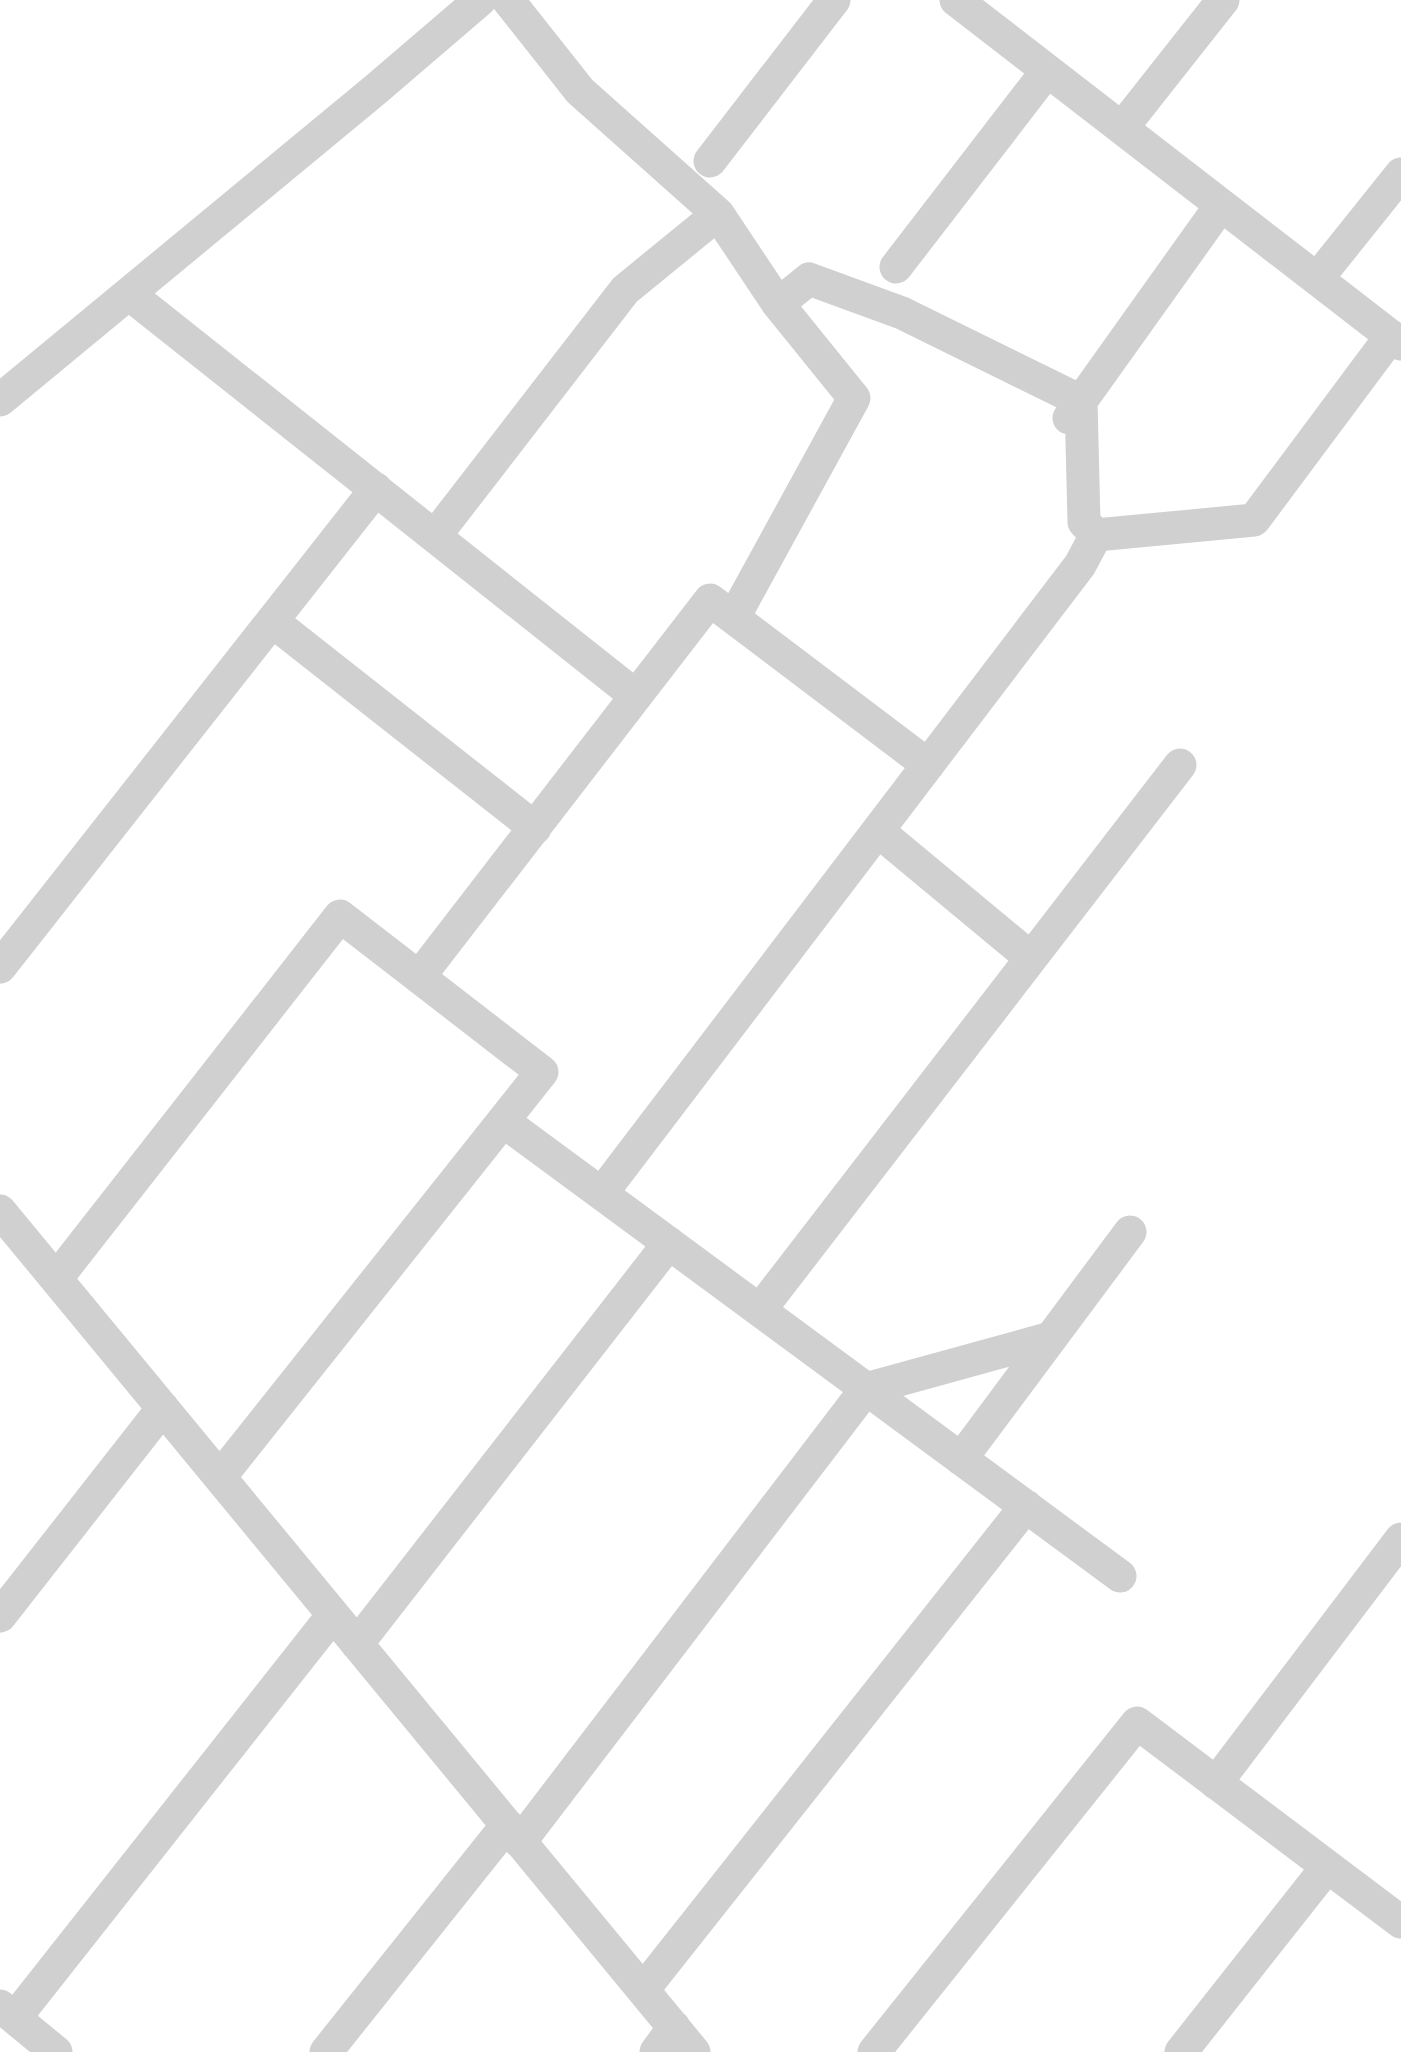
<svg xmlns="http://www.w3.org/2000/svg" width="1401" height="2052" font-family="'IBM Plex Sans',sans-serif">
<rect width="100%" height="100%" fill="#fff"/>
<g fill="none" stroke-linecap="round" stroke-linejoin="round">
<!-- minor -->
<path stroke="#d0d0d0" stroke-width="33" d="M508,0L580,91L718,214L778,304L854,398L734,617
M956,0L1401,344
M1122,128L1223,0
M710,161L834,0
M896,267L1047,71
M1317,279L1401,174
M129,294L636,696
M778,304L809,279L902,313L1081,401L1084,522L1096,535
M0,400L375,90L480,0
M1069,418L1221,205
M1096,535L1254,520L1391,336
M435,536L625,290L718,214
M272,621L535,828
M878,831L1031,958
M0,967L376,489
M419,977L710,600L928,765
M503,1121L1120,1576
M602,1193L1080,565L1096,535
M0,1211L694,2052
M56,1279L340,916L542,1072L220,1477
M760,1310L1180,765
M961,1459L1130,1232
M0,1616L163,1408
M357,1644L669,1243
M1216,1783L1401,1539
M520,1842L866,1389L1051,1338
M643,1990L1026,1506
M0,2006L56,2052
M15,2018L333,1615
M326,2052L507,1825
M656,2052L674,2027
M874,2052L1137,1723L1401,1922
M1181,2052L1327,1867"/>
</g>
</svg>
